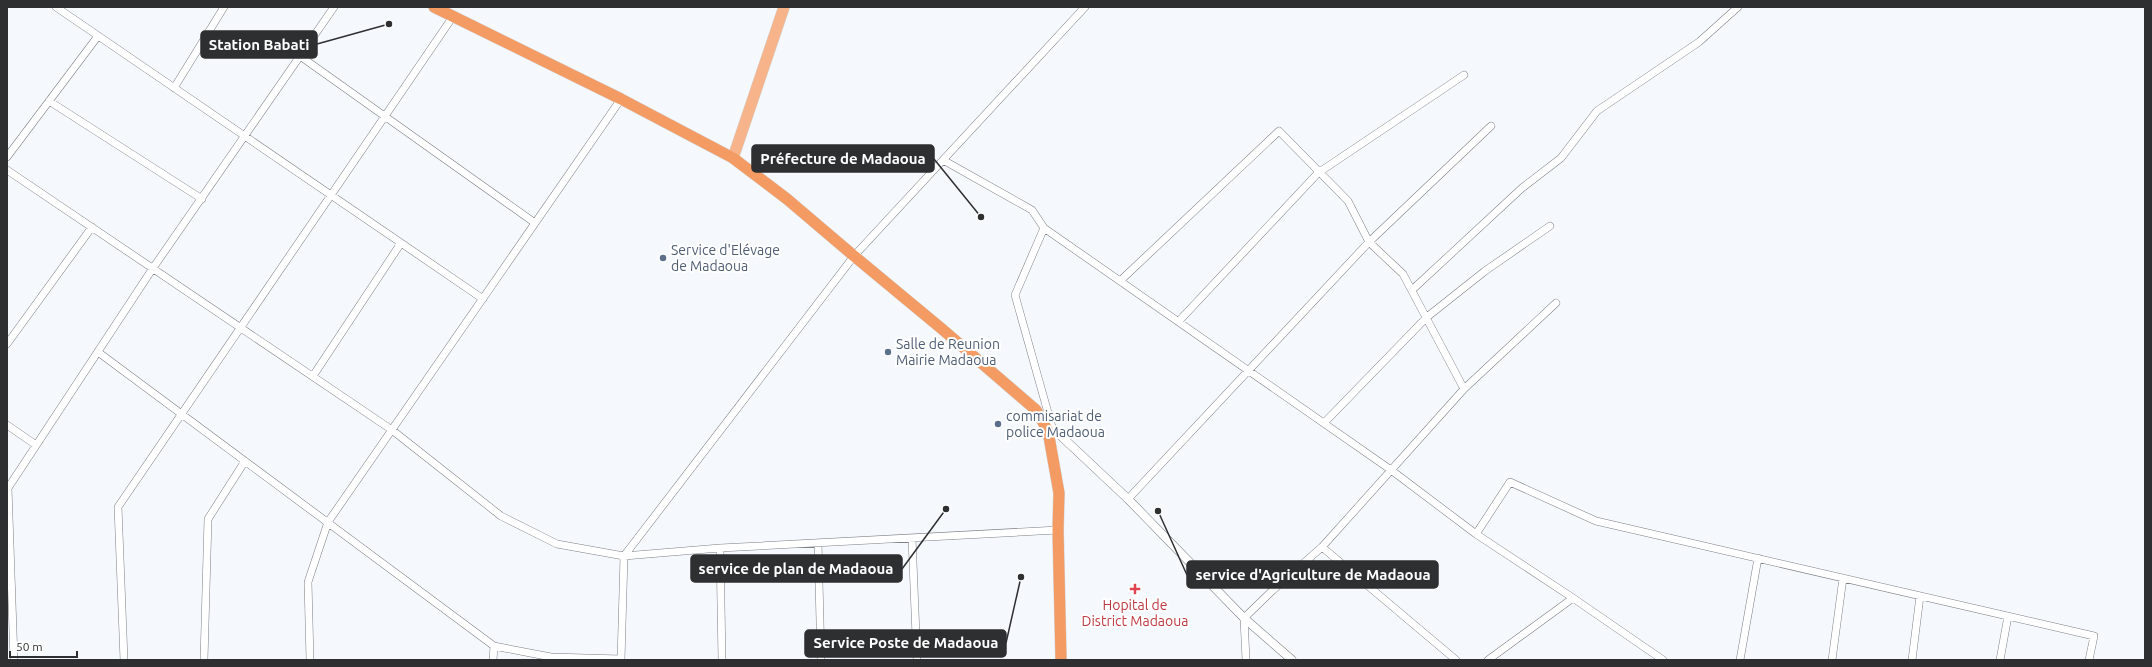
<svg xmlns="http://www.w3.org/2000/svg" width="2152" height="667" font-family="Ubuntu,sans-serif">
<rect width="100%" height="100%" fill="#f5f9fe"/>
<g fill="none" stroke-linecap="round" stroke-linejoin="round">
<!-- minor casing -->
<g stroke="#7c7f83" stroke-width="8">
<path id="minor" d="M56,7L483,299
M300,56L535,223
M174,88L224,7
M49,101L202,199
M7,157L98,36
M943,160L1032,210L1044,228L1391,470L1476,534L1573,598L1663,660
M7,170L392,430L501,516L557,544L624,556L720,548L1058,530
M1044,228L1015,295L1052,427
M1120,281L1279,131L1348,201L1369,242L1403,274L1464,389
M1412,290L1522,188L1561,158L1597,111L1699,42L1738,7
M1179,321L1318,173L1464,75
M7,344L92,227
M98,352L494,646L551,657L621,659
M313,376L401,243
M1324,423L1427,317L1485,271L1550,226
M7,425L36,445
M1128,499L1369,242L1491,126
M1476,534L1510,482L1596,521L2094,636L2089,660
M912,538L917,660
M818,543L821,660
M1322,547L1456,660
M720,548L722,660
M14,660L8,488L153,268L334,7
M124,660L118,507L454,15
M204,660L208,519L245,461
M310,660L308,582L328,522L621,99
M493,660L494,646
M621,660L624,556L854,256L1085,7
M1246,660L1244,618L1273,590L1322,547L1464,389L1556,303
M1488,660L1573,598
M1740,660L1758,558
M1832,660L1843,578
M1912,660L1920,596
M2000,660L2008,616"/>
</g>
<!-- tertiary casing -->
<g stroke="#7c7f83" stroke-width="9">
<path id="tertiary" d="M1044,420L1128,499L1244,618L1292,660"/>
</g>
<!-- primary casing -->
<g stroke="#d5d5d6" stroke-width="12">
<path id="primary" d="M733,158L784,7"/>
</g>
<!-- trunk casing -->
<g stroke="#d5d5d6" stroke-width="12">
<path id="trunk" d="M434,7L621,99L733,158L787,199L854,256L942,329L1036,410L1048,431L1059,493L1058,530L1061,660"/>
</g>
<!-- minor -->
<use href="#minor" stroke="#fff" stroke-width="7"/>
<!-- tertiary -->
<use href="#tertiary" stroke="#fff" stroke-width="8"/>
<!-- primary -->
<use href="#primary" stroke="#f7b38a" stroke-width="11"/>
<!-- trunk -->
<use href="#trunk" stroke="#f49a63" stroke-width="11"/>
</g>
<!-- markers -->
<g fill="#5c6f8a" stroke="#fff" stroke-width="1.5">
<circle cx="663" cy="258" r="4"/>
<circle cx="888" cy="352" r="4"/>
<circle cx="998" cy="424" r="4"/>
</g>
<path fill="#e0444e" stroke="#fff" stroke-width="1.5" d="M1133 583h4v4h4v4h-4v4h-4v-4h-4v-4h4z"/>
<g text-anchor="middle" stroke-width="4" stroke-linejoin="round" paint-order="stroke">
<!-- service labels -->
<g font-size="14" fill="#4e5e75" stroke="#fff" text-anchor="start">
<text x="671" y="255">Service d'Elévage<tspan x="671" dy="16">de Madaoua</tspan></text>
<text x="896" y="349">Salle de Reunion<tspan x="896" dy="16">Mairie Madaoua</tspan></text>
<text x="1006" y="421">commisariat de<tspan x="1006" dy="16">police Madaoua</tspan></text>
</g>
<!-- health labels -->
<g font-size="14" fill="#be3a42" stroke="#fff">
<text x="1135" y="610">Hopital de<tspan x="1135" dy="16">District Madaoua</tspan></text>
</g>
</g>
<!-- callouts -->
<path fill="none" stroke="#2e2f31" stroke-width="1.5" d="M389 24L317 44M981 217L934 159M946 509L902 569M1158 511L1187 575M1021 577L1006 643"/>
<g fill="#2e2f31" stroke="#fff" stroke-width="1.5">
<circle cx="389" cy="24" r="4"/>
<circle cx="981" cy="217" r="4"/>
<circle cx="946" cy="509" r="4"/>
<circle cx="1158" cy="511" r="4"/>
<circle cx="1021" cy="577" r="4"/>
</g>
<g fill="#2e2f31" stroke="#2e2f31" stroke-width="1.5">
<rect x="201" y="31" width="116" height="27" rx="4"/>
<rect x="752" y="145" width="182" height="27" rx="4"/>
<rect x="691" y="555" width="211" height="27" rx="4"/>
<rect x="1187" y="561" width="251" height="27" rx="4"/>
<rect x="805" y="630" width="201" height="27" rx="4"/>
</g>
<g font-size="15" text-anchor="middle" font-weight="bold" fill="#fff">
<text x="259" y="50">Station Babati</text>
<text x="843" y="164">Préfecture de Madaoua</text>
<text x="796" y="574">service de plan de Madaoua</text>
<text x="1313" y="580">service d'Agriculture de Madaoua</text>
<text x="906" y="648">Service Poste de Madaoua</text>
</g>
<!-- border -->
<rect width="2152" height="667" fill="none" stroke="#2e2f31" stroke-width="16"/>
<!-- scale -->
<path d="M10 651v6h67v-6" fill="none" stroke="#2e2f31" stroke-width="2"/>
<text x="16" y="651" font-size="12" fill="#2e2f31" stroke="#ffffff" stroke-width="3" paint-order="stroke">50 m</text>
</svg>
